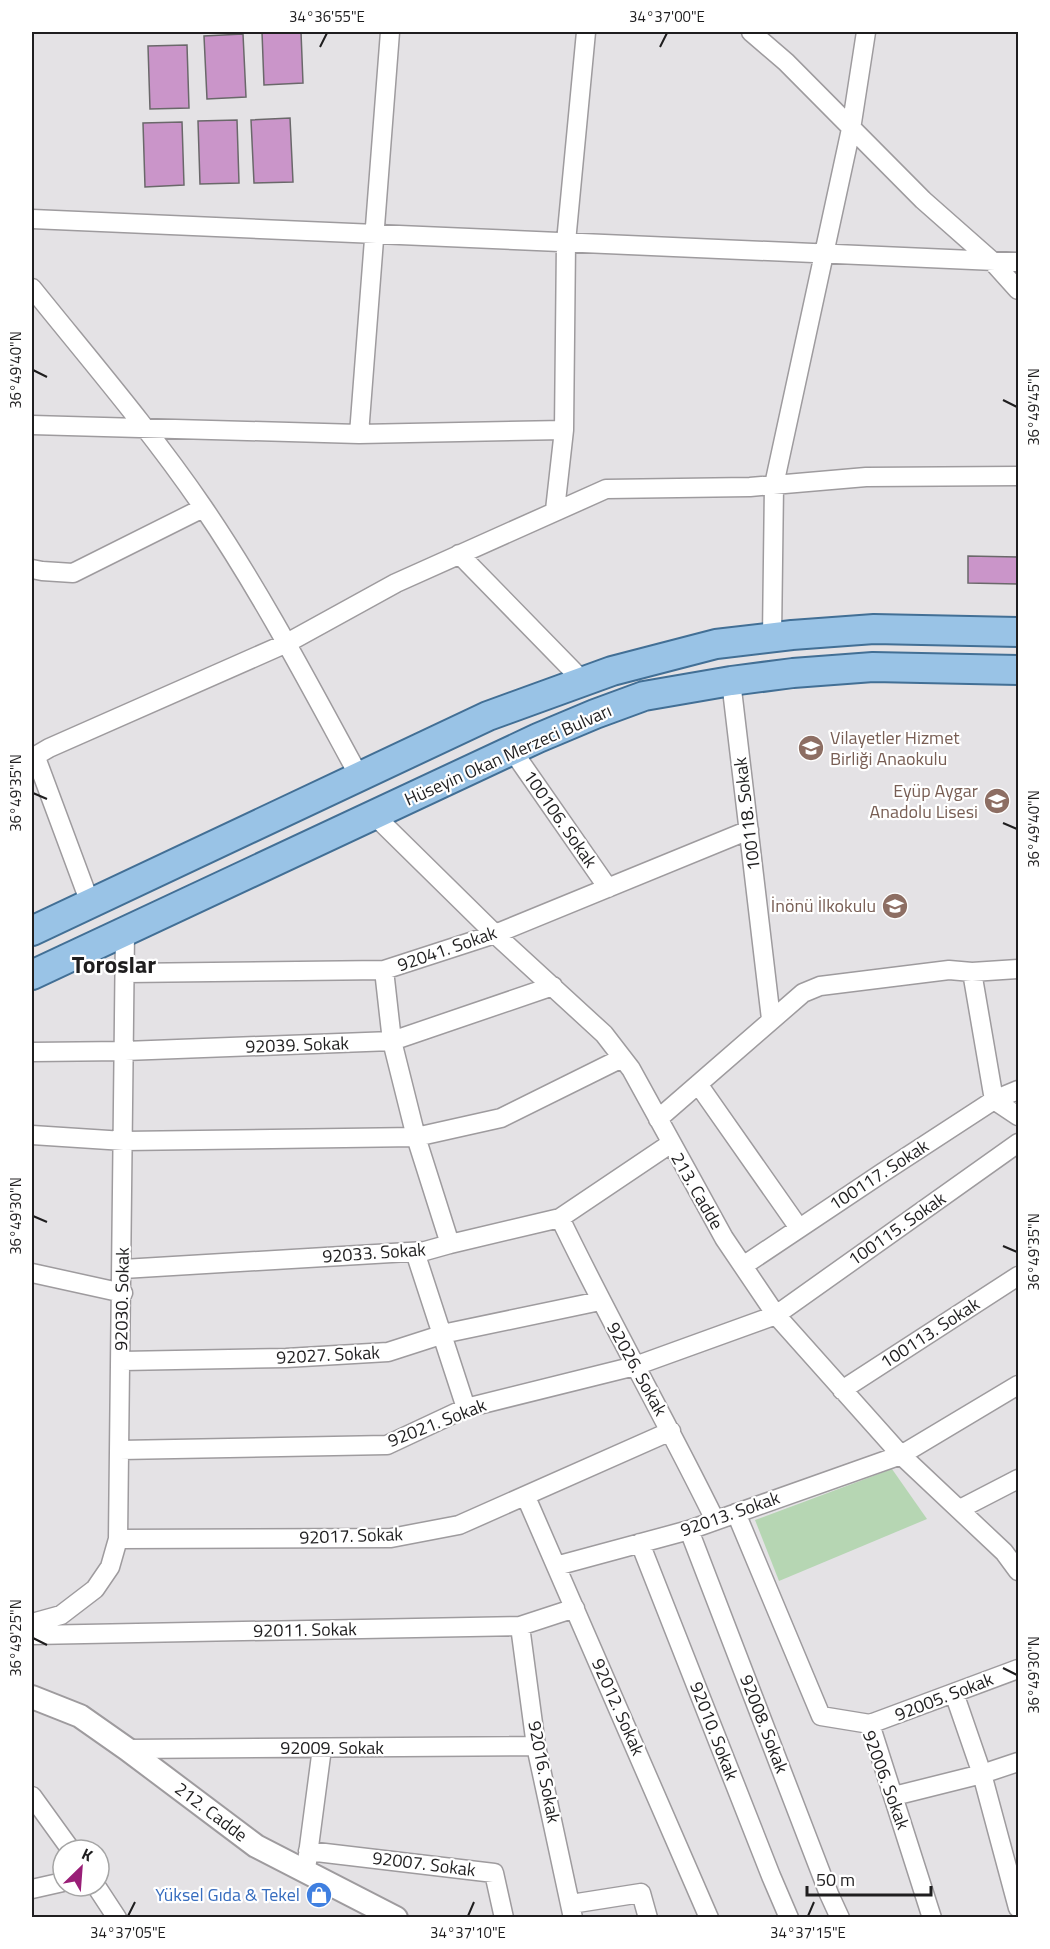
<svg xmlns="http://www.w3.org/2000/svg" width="1050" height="1949" font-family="'Titillium Web',sans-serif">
<rect width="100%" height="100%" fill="#e4e2e5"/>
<!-- green -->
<path fill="#b6d6b3" d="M892,1469L927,1519L779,1581L755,1520Z"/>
<!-- building -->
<path fill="#ca95c9" stroke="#6a686a" stroke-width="1.5" d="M262,32H301L303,83L264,85Z
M243,34L246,97L207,99L204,36Z
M187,45L189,108L150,109L148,46Z
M290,118L293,182L254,183L251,120Z
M237,120L239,183L200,184L198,121Z
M182,122L184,185L145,187L143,123Z
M968,556L1018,557V584L968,583Z"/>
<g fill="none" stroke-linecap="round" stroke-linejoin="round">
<!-- minor casing -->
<g stroke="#9e9b9e" stroke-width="21">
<path id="minor" d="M751,32L786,62L923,200L991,260L1018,290
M32,219L1018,262
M32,288C90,360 151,431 203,507C261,592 310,686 359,776
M32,425L359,434L564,430
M359,434L390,32
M555,510L564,430L566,242L586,32
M459,554L583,681
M32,569L42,571L73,573L203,508
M772,637L774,485L851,129L866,32
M731,681L771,1019
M512,750L608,888
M35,755L90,903
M32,758L49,748L287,643L396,583L606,489L750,487L866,477L1018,476
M374,815L495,934L604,1034L631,1069L724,1238L776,1315L901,1455L1004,1552L1018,1571
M384,970L392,1041L416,1137L450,1244
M972,972L994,1100L1018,1116
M126,973L384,970L495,934L749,830
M32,1052L125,1051L392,1041L553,986
M698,1084L799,1228
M658,1119L803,993L820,986L949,970L972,972L1018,969
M32,1135L124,1141L416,1137L501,1118L622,1058
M560,1218C609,1320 665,1418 715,1520
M415,1252L466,1408
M743,1266L882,1173L994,1100L1018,1090
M123,1269L425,1251L450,1244L560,1218L670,1144
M32,1273L123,1293
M122,1361L286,1358L388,1352L447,1333L600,1301
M842,1390L1018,1276
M120,1450L387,1445L466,1408L635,1366L776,1315L1018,1143
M526,1497L709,1918
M960,1509L1018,1479
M736,1513L821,1716L870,1724
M689,1530L829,1894L840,1918
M118,1539L391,1538L459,1525L671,1431
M640,1543L771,1876L789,1918
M556,1566L689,1530L901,1455L1018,1385
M32,1623L61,1615L95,1589L110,1567L118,1539L125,931
M520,1626L536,1746L573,1918
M32,1635L520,1626L575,1608
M954,1693L982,1774L1018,1908
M870,1724L932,1918
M870,1724L1018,1669
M127,1749L536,1746
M32,1796L71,1850
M894,1796L982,1774L1018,1762
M308,1851L494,1873L504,1918
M307,1862L322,1748
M96,1886L117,1918
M32,1889L63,1882
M571,1904L641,1893L648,1918"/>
</g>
<!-- tertiary casing -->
<g stroke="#9e9b9e" stroke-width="26">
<path id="tertiary" d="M32,1697L80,1716L127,1749L256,1846L396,1918"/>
</g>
<!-- primary casing -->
<g stroke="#426f95" stroke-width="32">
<path id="primary" d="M32,931L488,716L612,671L716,644L792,635L874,629L1018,632
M32,975L538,738L595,714L644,696L731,681L793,673L873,667L1018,670"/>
</g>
<!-- minor -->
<use href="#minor" stroke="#fff" stroke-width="18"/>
<!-- tertiary -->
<use href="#tertiary" stroke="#fff" stroke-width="22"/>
<!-- primary -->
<use href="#primary" stroke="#99c3e6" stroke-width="28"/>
</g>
<!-- ticks -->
<path fill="none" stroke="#1f1e1f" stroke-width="2" d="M320,47L327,33M660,47L667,33M33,370L47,377M1003,400L1017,407M33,793L47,799M1003,823L1017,829M33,1216L47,1222M1003,1246L1017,1252M33,1638L47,1645M1003,1668L1017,1675M128,1916L135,1902M468,1916L474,1902M808,1916L814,1902"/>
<!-- icons -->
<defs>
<g id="school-disc" transform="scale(1.35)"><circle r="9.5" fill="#8d6e63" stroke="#fff"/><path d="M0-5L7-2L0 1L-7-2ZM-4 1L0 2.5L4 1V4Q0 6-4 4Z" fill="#fff"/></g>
<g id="shop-disc" transform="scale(1.35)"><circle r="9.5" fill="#3f7fe0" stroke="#fff"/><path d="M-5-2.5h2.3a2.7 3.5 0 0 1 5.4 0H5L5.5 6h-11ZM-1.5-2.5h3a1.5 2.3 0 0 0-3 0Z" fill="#fff"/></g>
</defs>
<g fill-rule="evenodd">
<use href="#school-disc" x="811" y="748"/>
<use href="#school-disc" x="997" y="801"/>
<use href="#school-disc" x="895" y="906"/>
<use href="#shop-disc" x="319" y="1895"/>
</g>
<g text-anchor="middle" stroke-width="4.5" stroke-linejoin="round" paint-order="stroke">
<!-- education labels -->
<g font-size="18" fill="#785e54" stroke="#fff" text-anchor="end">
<text x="830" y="744" text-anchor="start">Vilayetler Hizmet<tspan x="830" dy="21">Birliği Anaokulu</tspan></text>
<text x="978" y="797">Eyüp Aygar<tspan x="978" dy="21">Anadolu Lisesi</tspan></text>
<text x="876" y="912">İnönü İlkokulu</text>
</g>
<!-- street labels -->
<g font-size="18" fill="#1f1e1f" stroke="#fff">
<text transform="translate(508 755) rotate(-24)" y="6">Hüseyin Okan Merzeci Bulvarı</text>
<text transform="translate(747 814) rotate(-97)" y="6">100118. Sokak</text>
<text transform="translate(560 819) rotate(55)" y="6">100106. Sokak</text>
<text transform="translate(447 949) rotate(-19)" y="6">92041. Sokak</text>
<text transform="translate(297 1045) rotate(-2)" y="6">92039. Sokak</text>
<text transform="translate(879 1175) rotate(-33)" y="6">100117. Sokak</text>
<text transform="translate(697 1191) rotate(60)" y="6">213. Cadde</text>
<text transform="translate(897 1229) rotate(-35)" y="6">100115. Sokak</text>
<text transform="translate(374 1253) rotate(-4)" y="6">92033. Sokak</text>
<text transform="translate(122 1299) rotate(-89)" y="6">92030. Sokak</text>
<text transform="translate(930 1333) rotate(-33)" y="6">100113. Sokak</text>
<text transform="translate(328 1355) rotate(-3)" y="6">92027. Sokak</text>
<text transform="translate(637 1369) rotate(61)" y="6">92026. Sokak</text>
<text transform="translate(437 1423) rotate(-21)" y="6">92021. Sokak</text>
<text transform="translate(730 1514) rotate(-19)" y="6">92013. Sokak</text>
<text transform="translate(351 1536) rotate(-2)" y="6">92017. Sokak</text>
<text transform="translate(305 1630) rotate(-1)" y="6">92011. Sokak</text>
<text transform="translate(944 1697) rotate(-21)" y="6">92005. Sokak</text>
<text transform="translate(618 1707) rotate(66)" y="6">92012. Sokak</text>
<text transform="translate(764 1724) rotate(69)" y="6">92008. Sokak</text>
<text transform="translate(714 1731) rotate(69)" y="6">92010. Sokak</text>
<text x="332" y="1754">92009. Sokak</text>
<text transform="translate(544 1772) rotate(79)" y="6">92016. Sokak</text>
<text transform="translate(886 1780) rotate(70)" y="6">92006. Sokak</text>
<text transform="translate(211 1812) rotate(37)" y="6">212. Cadde</text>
<text transform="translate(424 1864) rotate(7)" y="6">92007. Sokak</text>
</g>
<!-- shop labels -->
<g font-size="18" fill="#366cbe" stroke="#fff" text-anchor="end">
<text x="300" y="1901">Yüksel Gıda &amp; Tekel</text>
</g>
<!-- district labels -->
<g font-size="24" font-weight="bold" fill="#1f1e1f" stroke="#fff">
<text x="114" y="973">Toroslar</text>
</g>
</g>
<!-- border -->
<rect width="1050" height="1949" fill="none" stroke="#ffffff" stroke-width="66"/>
<!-- north arrow -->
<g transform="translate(81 1868) rotate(25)"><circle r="28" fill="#ffffff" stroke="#a5a5a5" stroke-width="1.5"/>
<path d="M0-4.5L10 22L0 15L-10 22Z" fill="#991e77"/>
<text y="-9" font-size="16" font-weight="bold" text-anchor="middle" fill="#1f1e1f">K</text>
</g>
<!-- scale -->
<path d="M807 1886v9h124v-9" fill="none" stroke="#1f1e1f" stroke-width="3"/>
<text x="816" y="1886" font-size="18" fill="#1f1e1f" stroke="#ffffff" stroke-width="4.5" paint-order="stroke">50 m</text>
<rect x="33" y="33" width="984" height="1883" fill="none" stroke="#1f1e1f" stroke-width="2"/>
<g font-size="15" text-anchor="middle" fill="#1f1e1f">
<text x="327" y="22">34°36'55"E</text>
<text x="667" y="22">34°37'00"E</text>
<text transform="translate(16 370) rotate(-90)" y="5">36°49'40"N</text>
<text transform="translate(1034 407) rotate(-90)" y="5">36°49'45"N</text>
<text transform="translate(16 793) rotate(-90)" y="5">36°49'35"N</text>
<text transform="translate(1034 829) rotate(-90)" y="5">36°49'40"N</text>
<text transform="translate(16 1216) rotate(-90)" y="5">36°49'30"N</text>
<text transform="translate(1034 1252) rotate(-90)" y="5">36°49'35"N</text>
<text transform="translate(16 1638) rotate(-90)" y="5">36°49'25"N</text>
<text transform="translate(1034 1675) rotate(-90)" y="5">36°49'30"N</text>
<text x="128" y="1938">34°37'05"E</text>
<text x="468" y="1938">34°37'10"E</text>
<text x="808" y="1938">34°37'15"E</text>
</g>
</svg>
